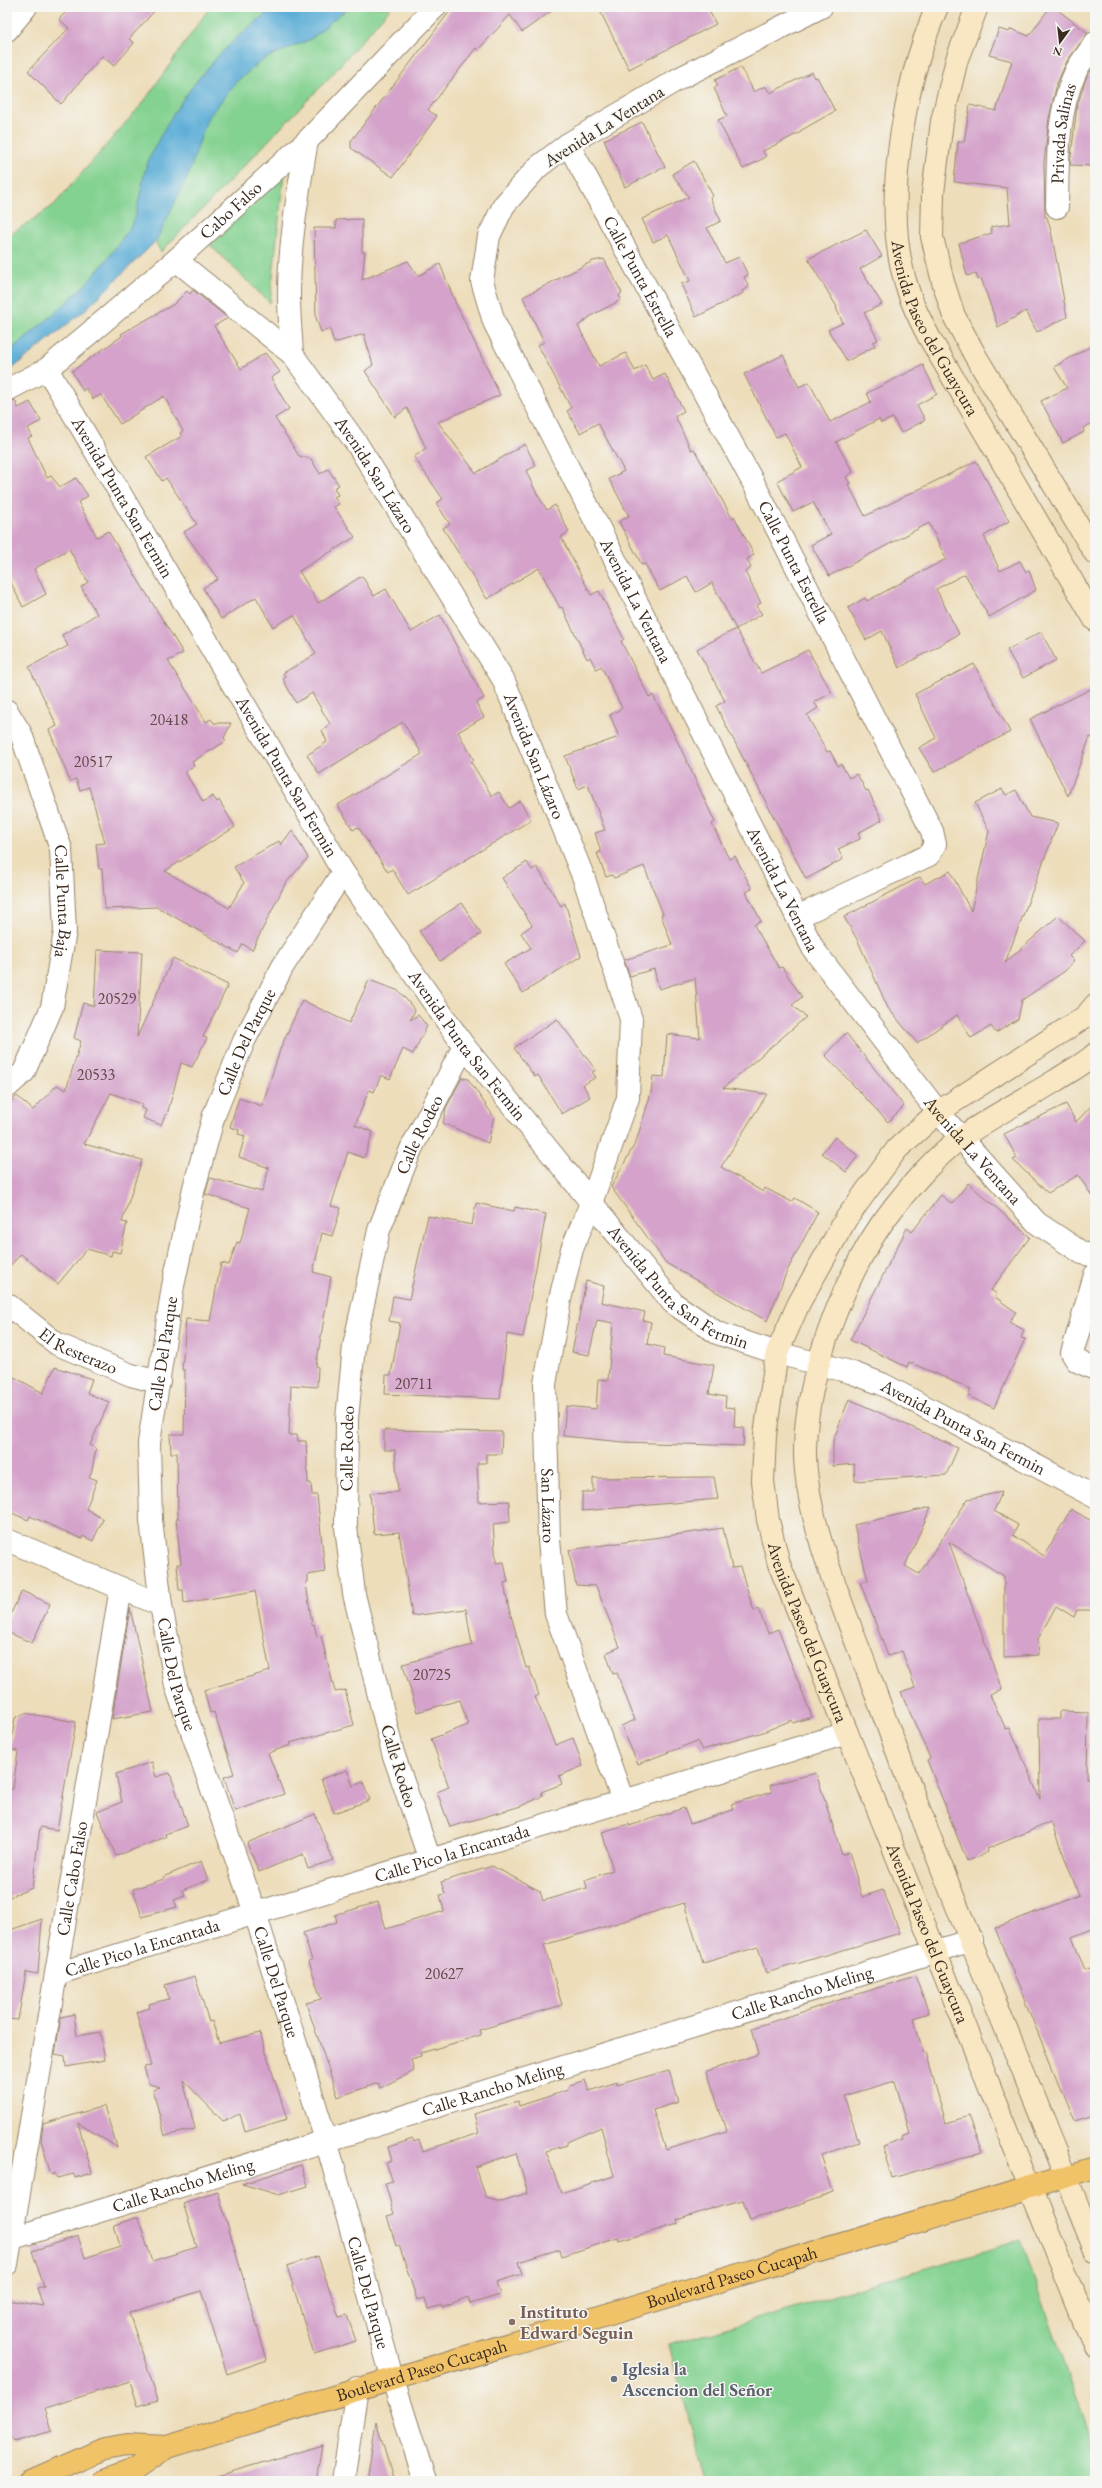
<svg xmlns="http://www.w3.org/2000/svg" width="1102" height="2488" font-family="'EB Garamond',serif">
<rect width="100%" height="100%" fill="#f6f6f2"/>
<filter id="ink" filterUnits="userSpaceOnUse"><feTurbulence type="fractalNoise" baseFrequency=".025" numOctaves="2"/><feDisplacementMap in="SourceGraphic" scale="8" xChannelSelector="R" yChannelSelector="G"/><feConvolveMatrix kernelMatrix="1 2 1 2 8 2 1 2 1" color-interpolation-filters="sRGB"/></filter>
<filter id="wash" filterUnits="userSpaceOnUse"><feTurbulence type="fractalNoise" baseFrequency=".012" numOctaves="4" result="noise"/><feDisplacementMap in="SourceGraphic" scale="16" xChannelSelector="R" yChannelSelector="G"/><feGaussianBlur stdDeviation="0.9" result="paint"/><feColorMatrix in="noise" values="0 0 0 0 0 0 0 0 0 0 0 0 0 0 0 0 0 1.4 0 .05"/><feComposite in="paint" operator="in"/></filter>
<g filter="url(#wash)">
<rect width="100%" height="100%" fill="#edddba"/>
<!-- green -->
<path fill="#84d291" stroke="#607e58" d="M210,7H343L342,14L348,7H391L329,78L161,252L155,241L7,372V237L54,205L143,103Z
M284,172L270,303L210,245Z
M1021,2240L1095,2449V2481H706L669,2345Z"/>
<!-- water -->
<path fill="#5cadd7" stroke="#4c6c7a" d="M276,7H348L311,39L264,59L236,82L207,119L188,176L156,241L84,311L7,373V353C49,318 90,287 120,241C125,234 131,227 134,220C140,202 141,179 149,159C175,100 223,42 276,7Z"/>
<g id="blocks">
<!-- building -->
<path fill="#d4a2ca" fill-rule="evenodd" d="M71,7H158L129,39L134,43L114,66L102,56L61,104L28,71L69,28L59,19Z
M453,7H557L522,32L510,15L478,50L476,48L428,110L437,116L393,177L351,148V141Z
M598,7H707L716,24L629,69Z
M1050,7H1054L1088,33L1067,61L1057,83L1049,118L1044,163L1045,217H1047L1051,231L1067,317L1037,332L1026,311L998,327L981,278L978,280L976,273L967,276L959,243L992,233L991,227L1010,224L1007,188L954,182L958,142H964L970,105L996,111L1012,61L989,55L999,29L1009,32L1011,29L1029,36Z
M1095,64V166L1070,165L1077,106L1087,76Z
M741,67L754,92L765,86L770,93L812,72L815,78L817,77L835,111L800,131L801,132L763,151L766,157L743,169L718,120L727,116L714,88L718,86L715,80Z
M642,122L665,167L625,187L604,140Z
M694,161L713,196L710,198L721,221L707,228L725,263L739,257L748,275L744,277L749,287L742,291L743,293L696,317L681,284L690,281L668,235L653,242L642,219L689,197L672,174Z
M362,219V252H365L362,280L408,261L418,276L440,264L456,304L500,395L438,422L476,473L525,444L536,466L526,471L536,492L547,510L555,505L569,532L561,537L591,595L599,591L624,639L621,641L649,697L653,695L675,736L715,822L712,824L729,859L735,856L752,889L746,892L761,921L754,925L779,968L782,967L802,997L792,1005L806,1017L723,1088L767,1094L721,1167L763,1192L765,1188L792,1202L795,1198L818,1212L787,1271L767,1321L666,1263L611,1187L636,1142L651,1093L653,1076L664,1077L667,1034L700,1038L695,978L659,989L654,969L630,976L624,960L672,945L661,915L663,914L644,866L614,878L612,875L606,877L597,853L601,852L595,833L605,830L588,785L578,789L565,756L619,737L610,715L622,708L601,666L596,669L590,657L587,659L562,607L560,608L539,568L487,599L443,528L450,524L436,503L443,499L414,457L426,448L407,408L395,417L365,371L373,365L364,334L334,343L330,329L321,332L316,318L314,228H336V220Z
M866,230L882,256L860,269L882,304L864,313L878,340L873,342L875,346L847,361L828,330L843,323L836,308L837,307L808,259Z
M604,259L622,293L619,295L621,300L594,314L578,326L599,366L626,353L635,371L645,365L653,380L665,374L684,411L675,416L691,450L694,449L732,518L734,516L754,555L747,559L751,568L745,572L761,603L756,606L762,614L736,629L712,583L696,592L687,576L660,591L645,564L642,565L619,522L629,516L609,479L624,471L598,423L580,433L567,411L571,408L538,345L544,342L523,297L593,261Z
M193,290L228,318L214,326L241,369L265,353L280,372L271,378L289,409L275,418L299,456L311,459L320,474L328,469L339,485L334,488L338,495L334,497L339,504L334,507L355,537L299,571L318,603L362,576L374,596L386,589L411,632L440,615L484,698L476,703L484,717L458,732L474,760L471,762L492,796L499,792L509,808L520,801L531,820L408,895L392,869L388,872L358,827L353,830L338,805L422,754L403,722L319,774L307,755L327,742L322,730L330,724L312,693L296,703L283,679L286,677L283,673L316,654L294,615L273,627L256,597L221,619L203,588L218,579L184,532L197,524L166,478L162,481L146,457L182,436L180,433L183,431L164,396L120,424L101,395L93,399L86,388L83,391L72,371L122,336L121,334L174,304L187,291L190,294Z
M1095,344V422L1083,428L1084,432L1063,443L1041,401L1067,388L1054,367Z
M783,355L799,387L809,382L830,422L871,402L867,393L923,365L937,394L917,405L925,420L901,433L893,418L881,423L879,419L836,442L853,472L846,477L850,483L848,484L865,516L976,461L1009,521L984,536L1000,571L1020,561L1026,572L1029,570L1036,590L989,617L965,574L936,589L959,634L899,668L882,631L866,640L848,608L865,598L867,601L946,559L929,523L829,576L811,545L831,534L813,502L793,512L777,481L802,467L785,433L776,437L744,374Z
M15,400L18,408L30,402L41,421L28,428L32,436L28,438L47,478L51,476L60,487L76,478L88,496L78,502L97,537L108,531L183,653L168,661L206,722L211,719L214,723H231L224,738L226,741L192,762L194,766L185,772L203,802L213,796L217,802L219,800L235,827L165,871L229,908L244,883L234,867L279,841L281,845L292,830L308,858L285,884L252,950L243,944L238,953L157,907L105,909L102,869H99L96,844L105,843L89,787L80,790L76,779L70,781L49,730L57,726L29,667L68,646L62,635L97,614L81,587L88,582L69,549L34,569L46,594L23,607L7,575V402Z
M736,629L761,673L808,650L832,693L814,702L818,708L807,715L827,752L830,751L838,766L841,764L849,778L857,774L866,791L868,790L882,820L858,833L860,839L838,849L843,859L806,879L716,706L725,701L697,649Z
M1041,632L1056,660L1023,678L1007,650Z
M974,664L1010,732L934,772L919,748L936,738L915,694Z
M1095,687V739L1090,737L1068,796L1030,719Z
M1002,789L1006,795L1016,790L1030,817L1058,823L1005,963L1058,916L1085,941L1069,956L1074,961L1065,971L1022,1000L1018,1019L996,1033L991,1026L971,1038L957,1015L917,1043L888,1008L858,941L844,917L920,877L925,884L950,871L971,911L989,831L975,803Z
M527,862L532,870L537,867L561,906L565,903L581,956L523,993L504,964L531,948L521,933L532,925L502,878Z
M462,903L481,934L440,961L419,931Z
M97,950L142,952L137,1037L173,958L228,985L203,1037L207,1038L192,1067L181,1063L167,1115H165L161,1125L143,1118L146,1110L141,1108L142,1104L111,1093L84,1144L142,1160L122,1222L127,1223L120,1253L112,1251L111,1256L87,1249L58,1284L21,1254L7,1269V1105L17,1096L33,1110L57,1085L66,1090L81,1041L74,1038L83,1003L94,1006Z
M369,980L399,991L415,1010L410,1020L418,1015L427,1026L413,1054L403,1049L390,1079L381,1075L374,1092L369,1090L355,1125L373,1132L364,1158L348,1152L331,1206L341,1208L332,1236L322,1233L313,1272L331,1277L316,1366L318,1367L317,1387L291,1385L289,1435H297L298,1441H306L308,1483H311L312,1495H317L325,1572L308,1575V1582L306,1583L312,1625L314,1624L317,1637L321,1636L335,1692L345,1690L354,1725L290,1743L291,1745L268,1753L284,1794L235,1811L224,1777L234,1774L214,1712L210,1713L204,1690L270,1671L255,1591L184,1603L183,1590H179L177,1564H181L176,1519H178L177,1453H171L170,1434H184L185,1370H182L186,1319L210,1321L221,1263L229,1265L237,1242L240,1243L250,1208L205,1194L210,1178L262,1192L269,1168L239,1157L245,1136L238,1134L239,1130L230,1127L239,1098L262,1106L281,1047L302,1000L349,1023Z
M557,1019L596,1070L592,1072L596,1077L583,1085L590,1097L562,1114L538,1075L535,1077L514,1048Z
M846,1033L904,1106L888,1122L825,1055Z
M462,1078L468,1079L494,1117L488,1143L443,1123L446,1108Z
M1095,1102V1200L1078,1175L1048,1193L1013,1160L1017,1158L1004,1134L1066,1104L1076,1122Z
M835,1137L858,1156L846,1172L822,1153Z
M968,1183L1030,1237L991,1290L997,1294L995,1297L1016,1312L1009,1322L1024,1330L1021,1338L1025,1339L994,1408L968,1396L971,1389L909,1362L907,1367L850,1340L907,1228L912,1232L941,1195L952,1204Z
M476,1203L514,1211L515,1207L546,1214L523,1337L507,1334L500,1399L385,1394L386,1375H391L400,1323L389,1321L393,1296L409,1299L428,1216L472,1225Z
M586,1281L604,1286L601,1302L645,1312L643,1320L651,1322L647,1344L664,1348L663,1356L714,1365L709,1394L726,1397L725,1407L735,1408L734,1427L744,1428L743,1446L623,1442L563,1436L566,1406L596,1409L598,1379L608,1380L613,1323L597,1320L589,1355L572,1352Z
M55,1367L92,1379L87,1393L109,1402L90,1445L96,1448L92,1470L89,1477L97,1480L86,1509L103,1519L93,1541L83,1536L82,1539L30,1516L28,1520L7,1511V1373L43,1393Z
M849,1399L958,1448L946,1475L855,1481L854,1464L833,1466V1441Z
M384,1430L502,1432L501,1454H486V1463H477L479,1502L509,1501L510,1522L493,1524L496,1563L504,1562L508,1582L504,1583L508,1605L526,1668L529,1667L539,1695L535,1697L555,1745L573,1738L583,1766L559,1776L562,1784L541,1792L543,1796L521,1806L450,1827L437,1792L449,1787L431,1739L468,1725L460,1700L417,1712L403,1664L472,1645L466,1609L412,1616L399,1532L374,1534L370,1493L398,1492L395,1450H384Z
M714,1477L718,1499L582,1511V1492H593V1478Z
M1002,1492L994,1511L1018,1525L1013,1535L1044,1556L1071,1509L1095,1523L1093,1610H1077L1074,1617L1056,1606L1038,1639L1039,1655L1004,1657V1576L949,1542L1002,1690L990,1695L1006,1729L1010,1728L1040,1799L1039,1719H1060V1711L1088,1712L1087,1778H1095V1932L1092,1929L1072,1937L1085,1971L1095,1967V2115L1074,2121L995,1928L1079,1895L1051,1822L987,1849L988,1852L967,1861L927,1760L930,1758L901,1692L915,1687L902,1651L888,1656L860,1582L868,1580L854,1525L931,1507L905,1566L919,1574L968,1499Z
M723,1528L732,1568L740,1567L754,1611L758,1609L768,1633L778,1629L812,1717L793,1723L792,1720L763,1732L702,1750L697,1741L638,1764L621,1726L635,1720L617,1673L613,1674L606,1653L620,1647L596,1586L576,1585L569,1550Z
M22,1591L50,1604L32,1643L7,1632V1621Z
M130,1608L153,1712L112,1719Z
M25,1713L76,1722L57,1830L40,1827L32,1888L7,1898V1788L13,1789L18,1751L10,1750L15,1718Z
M152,1762L156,1777L170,1773L188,1826L165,1834L166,1837L116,1856L97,1812L122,1802L116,1774Z
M347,1770L353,1786L363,1782L370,1800L334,1813L321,1779Z
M816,1773L842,1855L849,1852L862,1897L883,1890L900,1933L766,1973L758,1947L703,1963L684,1903L544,1945L562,2005L479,2030L481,2035L421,2053V2056L411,2059L414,2071L380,2088L378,2083L338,2097L306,2003L321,1999L309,1961L312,1960L303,1933L337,1922L335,1915L378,1902L386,1929L444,1911L440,1895L445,1894L441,1882L492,1866L540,1891L543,1901L587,1888L585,1880L613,1870L602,1832L629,1824V1826L684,1808L690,1824L733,1810L731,1804L772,1792L770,1785Z
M315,1814L333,1860L308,1869L303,1854L259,1872L247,1843Z
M201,1861L208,1880L183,1890L185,1896L174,1900L177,1907L142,1917L133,1889L164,1879L163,1877Z
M42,1919L38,1974L26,1972L18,2020L7,2019V1931Z
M195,1976L209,2022L212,2021L219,2043L260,2033L287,2119L245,2132L240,2114L223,2121L183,2080L195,2129L165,2136L153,2090L160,2087L149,2084L144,2067L151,2066L136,2012L150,2008L149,2004L169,1999L165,1985Z
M915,1976L929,2013L913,2018L924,2054L926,2053L946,2123L969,2116L983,2152L892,2178L882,2146L903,2139L902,2136L910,2133L895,2081L844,2096L859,2142L821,2155L833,2192L805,2202L806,2203L750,2220L743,2200L722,2205L677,2220L678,2224L619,2241L618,2238L562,2256L560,2249L518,2262L522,2274L496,2282L500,2295L470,2304L468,2297L442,2307V2305L428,2309L425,2298L417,2300L399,2245L396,2246L387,2216L394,2214L385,2183L393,2181L386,2163L392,2161L388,2147L413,2139L414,2142L419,2140L423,2151L479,2133L474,2114L518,2101L519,2106L568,2090L570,2085L585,2080L589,2091L617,2082V2085L669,2070L679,2102L653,2110L666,2150L726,2131L707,2071L759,2054L752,2028ZM601,2127L614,2176L561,2193L546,2151L567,2145V2142ZM516,2153L528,2193L501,2201L486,2197L475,2167Z
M74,2014L77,2036L100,2032L105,2060L66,2067L65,2056L55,2054L61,2017Z
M104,2106L117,2147L78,2123L92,2173L75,2178L74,2174L57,2178L55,2173L51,2175L41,2140L43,2124Z
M301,2165L308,2186L279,2195L242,2184Z
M218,2192L267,2360L227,2374L201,2291L129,2313L158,2400L138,2406L130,2381L45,2408L52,2431L14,2442L7,2434V2300L43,2306L37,2288L44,2286L32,2251L78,2236L85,2258L120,2246L114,2225L138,2217L152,2261L197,2247L183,2203Z
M318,2256L339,2317L347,2315L356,2341L314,2354L287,2266Z
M376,2422L394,2481H367Z
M322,2445L316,2481H218L217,2476Z"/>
</g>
</g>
<g filter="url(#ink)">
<use href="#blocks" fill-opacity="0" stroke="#94846c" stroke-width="1"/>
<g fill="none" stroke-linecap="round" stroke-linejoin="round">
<!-- minor casing -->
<g stroke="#94846c" stroke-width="24">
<g id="minor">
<path id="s1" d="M821,7L680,78L568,144L538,167L504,205L489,236L482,281L494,322L814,950L938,1112L1037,1223L1082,1253L1095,1256"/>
<path id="s2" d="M568,144L754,484L932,831L935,844L929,855L797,917"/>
<path id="s3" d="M1057,207C1058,161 1056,113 1076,71C1081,61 1089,52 1095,43"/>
<path id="s4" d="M176,260L292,354L357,444L503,679L583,876L631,1019L628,1098L591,1203L572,1249L560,1299L545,1384L549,1540L556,1614L623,1801"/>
<path d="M292,354C291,335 289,315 289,296C289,244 298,192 307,141"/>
<path id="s5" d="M47,369L343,872L464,1046L673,1303L717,1333L777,1353L850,1372L882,1384L1095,1497"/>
<path id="s6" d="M7,390L47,369L176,260L307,141L435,7"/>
<path id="s7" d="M7,711L21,734L61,849L65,931L52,1007L24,1072L7,1087"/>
<path d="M1095,1275L1072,1353L1077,1361L1095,1369"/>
<path id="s8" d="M7,1304L57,1344L131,1375L159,1382"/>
<path id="s9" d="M161,1605L151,1520L149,1443L173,1286L194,1188L214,1115L244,1041L283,966L343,872"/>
<path id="s10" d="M430,1860L393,1753L354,1594L346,1527L347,1419L354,1346L379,1230L411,1149L464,1046"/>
<path id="s11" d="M56,1974L847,1733"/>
<path id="s12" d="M13,2238L972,1940"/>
<path id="s13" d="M7,2264L121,1588"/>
<path d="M343,2481L357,2388"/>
</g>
</g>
<!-- tertiary casing -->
<g stroke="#94846c" stroke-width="24">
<g id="tertiary">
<path d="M7,30L26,7"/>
<path id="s14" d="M7,1540L161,1605L176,1686L255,1913L326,2140L392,2377L425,2481"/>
</g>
</g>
<!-- secondary casing -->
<g stroke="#94846c" stroke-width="24">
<g id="secondary">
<path id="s15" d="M937,7C904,84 880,209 908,290C913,307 921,322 929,337L1095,620"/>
<path d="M977,7L957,59L942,121L933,193L932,237L943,282L954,316L976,357L1095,553"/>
<path id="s16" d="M1095,1005L1086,1016L938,1112L897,1149L846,1219L799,1303L777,1353L765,1435L763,1481L768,1520L779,1564L1095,2348"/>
<path d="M1095,1054C1083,1065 1068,1072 1055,1081C1024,1100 990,1117 961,1138C935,1157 914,1182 894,1207C847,1266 806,1373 805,1449C804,1520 848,1618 873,1686C942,1876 1020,2062 1095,2250"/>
</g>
</g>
<!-- primary casing -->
<g stroke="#94846c" stroke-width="24">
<g id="primary">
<path d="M32,2481L104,2449L127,2445L167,2447"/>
<path id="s17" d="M104,2481L134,2470L167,2447L1095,2168"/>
</g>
</g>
<!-- minor -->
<use href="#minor" stroke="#fff" stroke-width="22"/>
<!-- tertiary -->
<use href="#tertiary" stroke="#fff" stroke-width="22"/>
<!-- secondary -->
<use href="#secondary" stroke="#f9e7c3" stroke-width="22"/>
<!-- primary -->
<use href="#primary" stroke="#f1c369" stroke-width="22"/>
</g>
</g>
<!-- markers -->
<circle fill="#8d6e63" stroke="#f6f6f2" stroke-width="1.5" cx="512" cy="2322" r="4"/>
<circle fill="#6b7280" stroke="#f6f6f2" stroke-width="1.5" cx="614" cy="2379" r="4"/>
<g text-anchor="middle" stroke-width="3" stroke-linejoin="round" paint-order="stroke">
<!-- number labels -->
<g font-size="16" fill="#614849">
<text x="169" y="725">20418</text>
<text x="93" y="767">20517</text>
<text x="117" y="1004">20529</text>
<text x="96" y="1080">20533</text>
<text x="414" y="1389">20711</text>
<text x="432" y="1680">20725</text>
<text x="444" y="1979">20627</text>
</g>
<!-- street labels -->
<g font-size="18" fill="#3b2a1e" stroke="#f6f6f2">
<text transform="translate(604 126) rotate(-32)" y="6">Avenida La Ventana</text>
<text dy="6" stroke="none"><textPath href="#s3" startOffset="74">Privada Salinas</textPath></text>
<text dy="6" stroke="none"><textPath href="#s6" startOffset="288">Cabo Falso</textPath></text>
<text dy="6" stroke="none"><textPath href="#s2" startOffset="151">Calle Punta Estrella</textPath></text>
<text dy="6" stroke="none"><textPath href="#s15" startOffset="335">Avenida Paseo del Guaycura</textPath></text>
<text dy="6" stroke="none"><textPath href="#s4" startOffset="296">Avenida San Lázaro</textPath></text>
<text dy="6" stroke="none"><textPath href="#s5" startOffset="149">Avenida Punta San Fermin</textPath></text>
<text dy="6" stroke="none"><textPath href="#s2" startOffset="475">Calle Punta Estrella</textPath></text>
<text dy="6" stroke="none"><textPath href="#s1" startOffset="812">Avenida La Ventana</textPath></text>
<text dy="6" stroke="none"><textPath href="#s4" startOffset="620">Avenida San Lázaro</textPath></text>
<text dy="6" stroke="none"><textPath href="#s5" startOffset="473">Avenida Punta San Fermin</textPath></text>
<text dy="6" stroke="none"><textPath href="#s1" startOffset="1136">Avenida La Ventana</textPath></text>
<text dy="6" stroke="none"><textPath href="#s7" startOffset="201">Calle Punta Baja</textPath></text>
<text dy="6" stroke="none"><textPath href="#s9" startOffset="577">Calle Del Parque</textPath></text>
<text dy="6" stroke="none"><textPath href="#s5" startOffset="797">Avenida Punta San Fermin</textPath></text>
<text dy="6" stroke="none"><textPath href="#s10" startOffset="748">Calle Rodeo</textPath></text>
<text dy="6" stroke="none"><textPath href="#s1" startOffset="1460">Avenida La Ventana</textPath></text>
<text dy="6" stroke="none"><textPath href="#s5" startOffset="1121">Avenida Punta San Fermin</textPath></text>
<text dy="6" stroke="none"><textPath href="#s8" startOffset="86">El Resterazo</textPath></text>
<text dy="6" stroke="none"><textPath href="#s9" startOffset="253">Calle Del Parque</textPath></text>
<text dy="6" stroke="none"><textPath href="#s5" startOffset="1445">Avenida Punta San Fermin</textPath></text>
<text dy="6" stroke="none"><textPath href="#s10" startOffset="423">Calle Rodeo</textPath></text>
<text dy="6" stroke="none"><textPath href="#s4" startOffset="1400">San Lázaro</textPath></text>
<text dy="6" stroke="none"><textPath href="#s16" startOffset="771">Avenida Paseo del Guaycura</textPath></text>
<text dy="6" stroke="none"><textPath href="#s14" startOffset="238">Calle Del Parque</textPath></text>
<text transform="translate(399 1766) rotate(73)" y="6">Calle Rodeo</text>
<text dy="6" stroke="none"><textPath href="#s11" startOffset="414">Calle Pico la Encantada</textPath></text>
<text dy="6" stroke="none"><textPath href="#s13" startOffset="391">Calle Cabo Falso</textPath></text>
<text dy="6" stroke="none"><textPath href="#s16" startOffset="1095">Avenida Paseo del Guaycura</textPath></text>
<text dy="6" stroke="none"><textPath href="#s11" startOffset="90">Calle Pico la Encantada</textPath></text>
<text dy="6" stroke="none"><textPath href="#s14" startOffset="562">Calle Del Parque</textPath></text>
<text dy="6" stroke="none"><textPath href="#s12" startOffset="826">Calle Rancho Meling</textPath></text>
<text dy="6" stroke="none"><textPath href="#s12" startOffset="502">Calle Rancho Meling</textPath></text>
<text dy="6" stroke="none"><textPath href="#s12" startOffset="178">Calle Rancho Meling</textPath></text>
<text dy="6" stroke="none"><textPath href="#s17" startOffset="662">Boulevard Paseo Cucapah</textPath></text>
<text dy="6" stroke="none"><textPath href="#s14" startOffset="886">Calle Del Parque</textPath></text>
<text dy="6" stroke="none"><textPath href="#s17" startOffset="338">Boulevard Paseo Cucapah</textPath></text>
</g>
<!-- education labels -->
<g font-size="18" font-weight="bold" fill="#785e54" stroke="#f6f6f2" text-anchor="start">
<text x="520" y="2318">Instituto<tspan x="520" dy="21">Edward Seguin</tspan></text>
</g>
<!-- worship labels -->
<g font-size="18" font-weight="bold" fill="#5b616d" stroke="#f6f6f2" text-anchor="start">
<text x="622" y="2375">Iglesia la<tspan x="622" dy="21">Ascencion del Señor</tspan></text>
</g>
</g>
<!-- margin -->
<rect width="1102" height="2488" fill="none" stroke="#f6f6f2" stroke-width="24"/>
<!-- north arrow -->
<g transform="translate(1060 42) rotate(195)" stroke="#f6f6f2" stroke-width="3" paint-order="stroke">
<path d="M0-3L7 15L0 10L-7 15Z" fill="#3b2a1e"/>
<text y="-6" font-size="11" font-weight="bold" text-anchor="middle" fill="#3b2a1e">N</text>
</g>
</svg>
